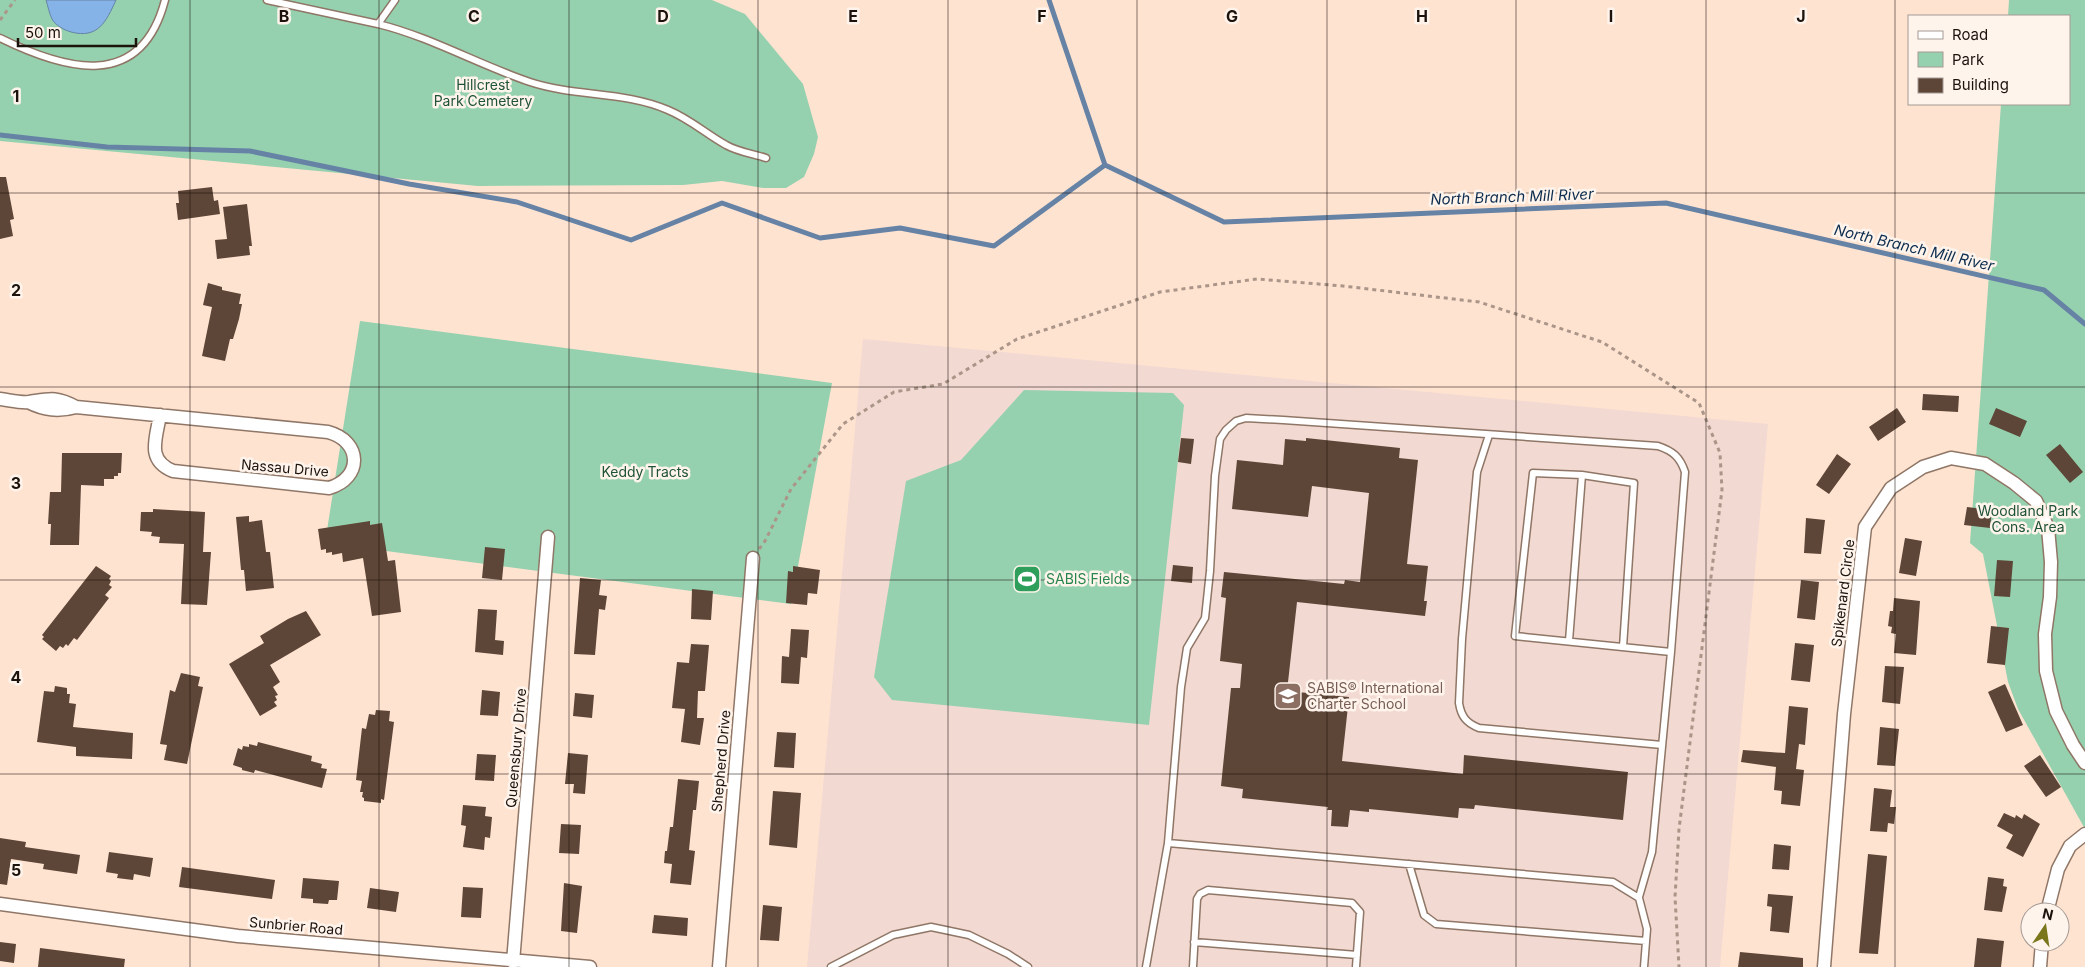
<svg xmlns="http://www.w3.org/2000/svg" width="2085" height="967" font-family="Inter,sans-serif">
<rect width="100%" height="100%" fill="#ffe3d1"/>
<!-- education -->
<path fill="#f2d9d1" d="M863,339L1768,424L1720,967H807Z"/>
<!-- green -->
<path fill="#96d1af" d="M0,0H712L745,14L803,84L818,137L814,154L804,177L786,188H763L722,181L683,185L478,186L0,141Z
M2009,0H2085V829L2018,709L2008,682L1983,554L1970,543L2001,104H2069V16H2008Z
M360,321L832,383L791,604L325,543Z
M1024,390L1173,393L1184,405L1149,725L892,700L874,677L906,481L961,460Z"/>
<!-- water -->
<path fill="#85b3e7" stroke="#6683a6" d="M46,0H116C106,22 98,39 71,32C64,30 55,25 52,19C49,13 48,6 46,0Z"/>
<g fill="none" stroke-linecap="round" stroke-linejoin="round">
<!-- stream -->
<path stroke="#6683a6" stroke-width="5" d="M1049,0L1105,165L1224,222L1666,203L2044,290L2085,324
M0,135L107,147L250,151L409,184L517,202L631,240L722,203L820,238L900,228L994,246L1105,165"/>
</g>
<!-- building -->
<path fill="#5d4637" d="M0,177H6L14,219L10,220L13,236L0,239Z
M212,187L214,201L218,200L220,214L178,220L176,203H179L178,191Z
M247,204L252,246H249L250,255L217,259L215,240L227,239L223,207Z
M208,283L222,287V290L241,294L239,304H242L239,319L233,339H230L225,361L202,356L212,307L203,305Z
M1923,394L1959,396L1958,412L1922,410Z
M1897,408L1906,422L1878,441L1869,427Z
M1996,408L2027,421L2020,437L1989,424Z
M1181,438L1194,439L1191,464L1178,462Z
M1306,438L1400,448L1399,458L1418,460L1407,564L1428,566L1424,601H1427L1425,616L1297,602L1287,691L1349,697L1342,761L1463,774L1464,755L1628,772L1623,820L1475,805L1474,809L1459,808L1458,818L1369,809V812L1350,810L1348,827L1331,826L1332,810H1327L1328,807L1242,798L1243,789L1221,786L1231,688H1240L1242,664L1220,661L1226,598L1221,597L1224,572L1344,584L1345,580L1360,582L1369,493L1312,486L1308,517L1232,509L1237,460L1283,465L1285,439L1306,441Z
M2060,444L2083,472L2070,483L2046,455Z
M62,453H122L121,473H118V476H114V479H104V486L81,485L79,545H50L51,524H48L50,492H61Z
M1837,454L1851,464L1829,494L1816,485Z
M1967,507L1992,510L1990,528L1964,525Z
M153,509L205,512L203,552H211L207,605L181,604L184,544L159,543L160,537L151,536L152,532L140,531L141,512H153Z
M249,516V522L262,520L266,552H270L274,588L246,591L244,570H241L236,517Z
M1806,518L1825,520L1821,554L1804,553Z
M370,521V525L382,523L388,561L395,560L401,612L372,616L363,558L343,562L342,553L332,555V552L326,553V549L321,550L318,529Z
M1905,538L1922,541L1916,576L1899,573Z
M485,547L505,549L502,580L482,578Z
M1997,560L2013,561L2010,597L1994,596Z
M1173,565L1193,567L1192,583L1171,581Z
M96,566L111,576L109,579L111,581L109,585L112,587L105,595L109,598L77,640L74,638L68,646L66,644L63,648L60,646L56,651L42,639L44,637L42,635Z
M793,566L820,570L817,594L808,593L807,605L786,603L788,571L793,572Z
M580,578L601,580L599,595L607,596L605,610L599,609L595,655L574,654Z
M1801,580L1819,582L1815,620L1797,618Z
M692,589L713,591L711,620L691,619Z
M1894,598L1920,601L1916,655L1894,653L1896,634L1891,633L1892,627L1888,626L1890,611H1893Z
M478,609L497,610L495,640L504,641L503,655L475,652Z
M306,611L321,635L270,665L280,682L273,687L278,695L275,696L277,700L274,702L277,706L260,716L229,664L264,643L260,636L288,619Z
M1991,626L2009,628L2005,665L1987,663Z
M791,629L809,630L807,658L801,657L799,684L781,683L782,656L789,657Z
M1795,643L1814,645L1810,682L1791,680Z
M691,644L709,645L705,691H698L697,718H704L700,745L681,742L685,709L672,708L677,662L689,663Z
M1885,666L1904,667L1900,704L1882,702Z
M181,673L200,677L198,686L203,687L187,764L164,760L167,745L160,744L170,690L175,692Z
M2005,684L2023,725L2006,732L1988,692Z
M55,686L67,688V694H70L69,703L76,704L73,727L133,733L132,759L76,756V747L37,742L44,691L54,692Z
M482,690L500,692L498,716L480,715Z
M575,693L594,695L592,718L573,716Z
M1789,706L1808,708L1805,745L1799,744L1796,769L1804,770L1800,806L1781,804L1782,791L1774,790L1776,767L1741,762L1743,750L1785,753Z
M376,710L390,711L389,721L394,722L384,800L381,799V803L364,801V798L362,797L363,792H360L362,781L356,780L362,728L366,729L369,714L375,715Z
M1880,727L1899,729L1895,766L1877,765Z
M777,732L796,733L794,768L774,767Z
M258,742L312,756L311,761L322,764L321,768L327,769L322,788L255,770L254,773L242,770V768L233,765L238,748L242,750L243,746L249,747V744L257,746Z
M568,753L588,755L585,794L573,793L574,784H565Z
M477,754L496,755L494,781L475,780Z
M2040,755L2061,787L2046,797L2024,766Z
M678,779L699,781L696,810H693L689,850L695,851L691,885L670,883L672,864L664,863L665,851H667L670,827H673Z
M1874,788L1892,790L1890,807H1896L1894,824L1888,823L1887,832L1870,831Z
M773,791L801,793L797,848L769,845Z
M463,805L486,807L485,816L492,817L490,838L485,837L484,850L463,847L466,826L461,825Z
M2004,813L2015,818L2016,815L2022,819L2024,814L2040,824L2023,857L2006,848L2013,835L1997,826Z
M561,824L581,825L579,854L559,853Z
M0,838L26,842L25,847L80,855L77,874L43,869L44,864L11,859L7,885L0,884Z
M1774,844L1791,846L1789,870L1772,869Z
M109,852L153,858L150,877L134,874L133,880L117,878L118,874L106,872Z
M1868,854L1887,856L1878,954L1859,953Z
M182,867L275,880L272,899L179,887Z
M1988,877L2004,879L2003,886L2007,887L2002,912L1984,910Z
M303,878L339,881L337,900H329L328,904L313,903V899L301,898Z
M564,883L582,886L577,933L561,931Z
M463,887L483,888L481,918L461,917Z
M370,888L399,892L396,912L367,908Z
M1768,894L1793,896L1789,933L1770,931L1772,907L1767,906Z
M763,905L782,907L779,941L760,940Z
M654,915L688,918L687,936L652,933Z
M1977,938L2004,941L2001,967H1974Z
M0,942L16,944L14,963L0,961Z
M40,948L125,959L124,967H38Z
M1740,952L1803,958V967H1738Z"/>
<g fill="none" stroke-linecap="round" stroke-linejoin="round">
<!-- service casing -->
<g stroke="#8f7666" stroke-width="9">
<path id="service" d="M267,0L378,24
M395,0L378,24C431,37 479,65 530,82C575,97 624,91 668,110C690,119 706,134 726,145C738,152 754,154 766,158
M0,38C65,70 141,92 165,0
M1489,435L1477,472L1462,639L1459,703C1461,716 1466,723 1479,728L1662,745
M1569,641L1582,475
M1623,647L1634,483L1582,475L1533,473L1515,636L1671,652
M1168,843L1181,687L1187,648L1205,618L1210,571L1215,476L1220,439L1226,430L1236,421L1246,418L1283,420L1658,446C1673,451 1680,457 1685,472L1671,652L1652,852L1639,897
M1409,864L1424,915L1436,924L1646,941
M1194,942L1357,955
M831,967L893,935L931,927L969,935L1008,954L1028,967
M1146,967L1168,843L1613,882L1639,898L1647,929L1644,967
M1193,967L1197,899L1200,894L1208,890L1352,903L1360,912L1356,967"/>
</g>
<!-- minor casing -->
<g stroke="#8f7666" stroke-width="15">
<path id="minor" d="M0,399C9,400 20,403 29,402C49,399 56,396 76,407
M28,402C44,410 58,412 76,407L328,432C362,441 363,478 329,488L173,471C146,460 156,439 160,415
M0,904L238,936L590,967
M2047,912L2058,869L2070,846L2085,834
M513,962L548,537
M719,967L753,558
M1824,967L1844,714L1865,527L1891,488L1923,467L1951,458L1985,464L2014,483L2036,501L2048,528L2051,562L2050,597L2045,634L2046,671L2056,711L2073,745L2085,763
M2040,967L2042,942"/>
</g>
<!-- path -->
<path stroke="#aa9588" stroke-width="3" stroke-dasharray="4 4" stroke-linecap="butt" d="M0,20L15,0
M759,549L765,541L791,489L843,424L894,392L943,384L1017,339L1160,292L1257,279L1343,286L1479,302L1602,342L1699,403L1720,453L1722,490L1679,829L1675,897L1679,967"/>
<!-- service -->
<use href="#service" stroke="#fff" stroke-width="6"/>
<!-- minor -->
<use href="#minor" stroke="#fff" stroke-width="12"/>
</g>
<!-- grid -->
<path fill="none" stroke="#1c130d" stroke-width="1" stroke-opacity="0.55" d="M190,0V967M379,0V967M569,0V967M758,0V967M948,0V967M1137,0V967M1327,0V967M1516,0V967M1706,0V967M1895,0V967M0,193H2085M0,387H2085M0,580H2085M0,774H2085"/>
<!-- icons -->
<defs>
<g id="stadium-square" transform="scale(1.4375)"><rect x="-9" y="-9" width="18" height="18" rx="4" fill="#2e9e5b" stroke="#fff4ec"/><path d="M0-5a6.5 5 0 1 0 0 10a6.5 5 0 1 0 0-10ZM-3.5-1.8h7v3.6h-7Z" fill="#fff"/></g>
<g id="school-square" transform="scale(1.4375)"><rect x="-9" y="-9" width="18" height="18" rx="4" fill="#8d6e63" stroke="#fff4ec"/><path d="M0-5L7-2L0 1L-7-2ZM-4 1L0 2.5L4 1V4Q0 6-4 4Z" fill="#fff"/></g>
</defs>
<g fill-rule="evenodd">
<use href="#stadium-square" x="1027" y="579"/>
<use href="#school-square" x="1288" y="696"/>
</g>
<g text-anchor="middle" stroke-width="5" stroke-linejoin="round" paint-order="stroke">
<!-- park labels -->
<g font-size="14" fill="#1e5338" stroke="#fff4ec">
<text x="483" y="90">Hillcrest<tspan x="483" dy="16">Park Cemetery</tspan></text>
<text x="645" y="477">Keddy Tracts</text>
<text x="2028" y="516">Woodland Park<tspan x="2028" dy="16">Cons. Area</tspan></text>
</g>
<!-- street labels -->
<g font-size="14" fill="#1c130d" stroke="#fff4ec">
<text transform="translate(285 468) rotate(5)" y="5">Nassau Drive</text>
<text transform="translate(1843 593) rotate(-83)" y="5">Spikenard Circle</text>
<text transform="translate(516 748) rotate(-85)" y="5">Queensbury Drive</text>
<text transform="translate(721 761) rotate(-85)" y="5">Shepherd Drive</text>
<text transform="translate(296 926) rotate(5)" y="5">Sunbrier Road</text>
</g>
<!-- leisure labels -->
<g font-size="14" fill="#27864d" stroke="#fff4ec" text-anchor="start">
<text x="1046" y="584">SABIS Fields</text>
</g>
<!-- education labels -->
<g font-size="14" fill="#785e54" stroke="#fff4ec" text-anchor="start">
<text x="1307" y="693">SABIS® International<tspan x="1307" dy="16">Charter School</tspan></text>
</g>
<!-- water labels -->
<g font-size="15" font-style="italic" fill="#0d2d4f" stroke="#fff4ec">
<text transform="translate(1512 197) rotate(-2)" y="5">North Branch Mill River</text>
<text transform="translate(1914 248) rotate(13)" y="5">North Branch Mill River</text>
</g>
</g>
<g font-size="16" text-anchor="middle" font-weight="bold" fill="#1c130d" stroke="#fff4ec" stroke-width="5" stroke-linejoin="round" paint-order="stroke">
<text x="284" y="22">B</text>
<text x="474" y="22">C</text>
<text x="663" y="22">D</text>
<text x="853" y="22">E</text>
<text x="1042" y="22">F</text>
<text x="1232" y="22">G</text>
<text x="1422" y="22">H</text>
<text x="1611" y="22">I</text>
<text x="1801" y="22">J</text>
<text x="16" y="102">1</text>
<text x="16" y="296">2</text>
<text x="16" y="489">3</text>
<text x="16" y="683">4</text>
<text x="16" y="876">5</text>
</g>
<!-- legend -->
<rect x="1908" y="15" width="162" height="90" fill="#fff4ec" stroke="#a49a93"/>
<rect x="1918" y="31" width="25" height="8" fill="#ffffff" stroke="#a49a93"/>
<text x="1952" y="40" font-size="15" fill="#1c130d">Road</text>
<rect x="1918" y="52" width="25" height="15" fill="#96d1af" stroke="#a49a93"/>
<text x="1952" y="65" font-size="15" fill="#1c130d">Park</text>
<rect x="1918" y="78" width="25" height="15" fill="#5d4637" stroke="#a49a93"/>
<text x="1952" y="90" font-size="15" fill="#1c130d">Building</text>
<!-- north arrow -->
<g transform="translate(2045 927) rotate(13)"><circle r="24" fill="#fff4ec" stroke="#a49a93"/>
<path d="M0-4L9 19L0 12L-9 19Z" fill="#79761c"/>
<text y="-8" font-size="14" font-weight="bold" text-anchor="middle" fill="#1c130d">N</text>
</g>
<!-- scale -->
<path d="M18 38v8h118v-8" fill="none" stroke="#1c130d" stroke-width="2.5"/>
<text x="25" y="38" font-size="15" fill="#1c130d" stroke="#fff4ec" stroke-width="4" paint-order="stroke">50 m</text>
</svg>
